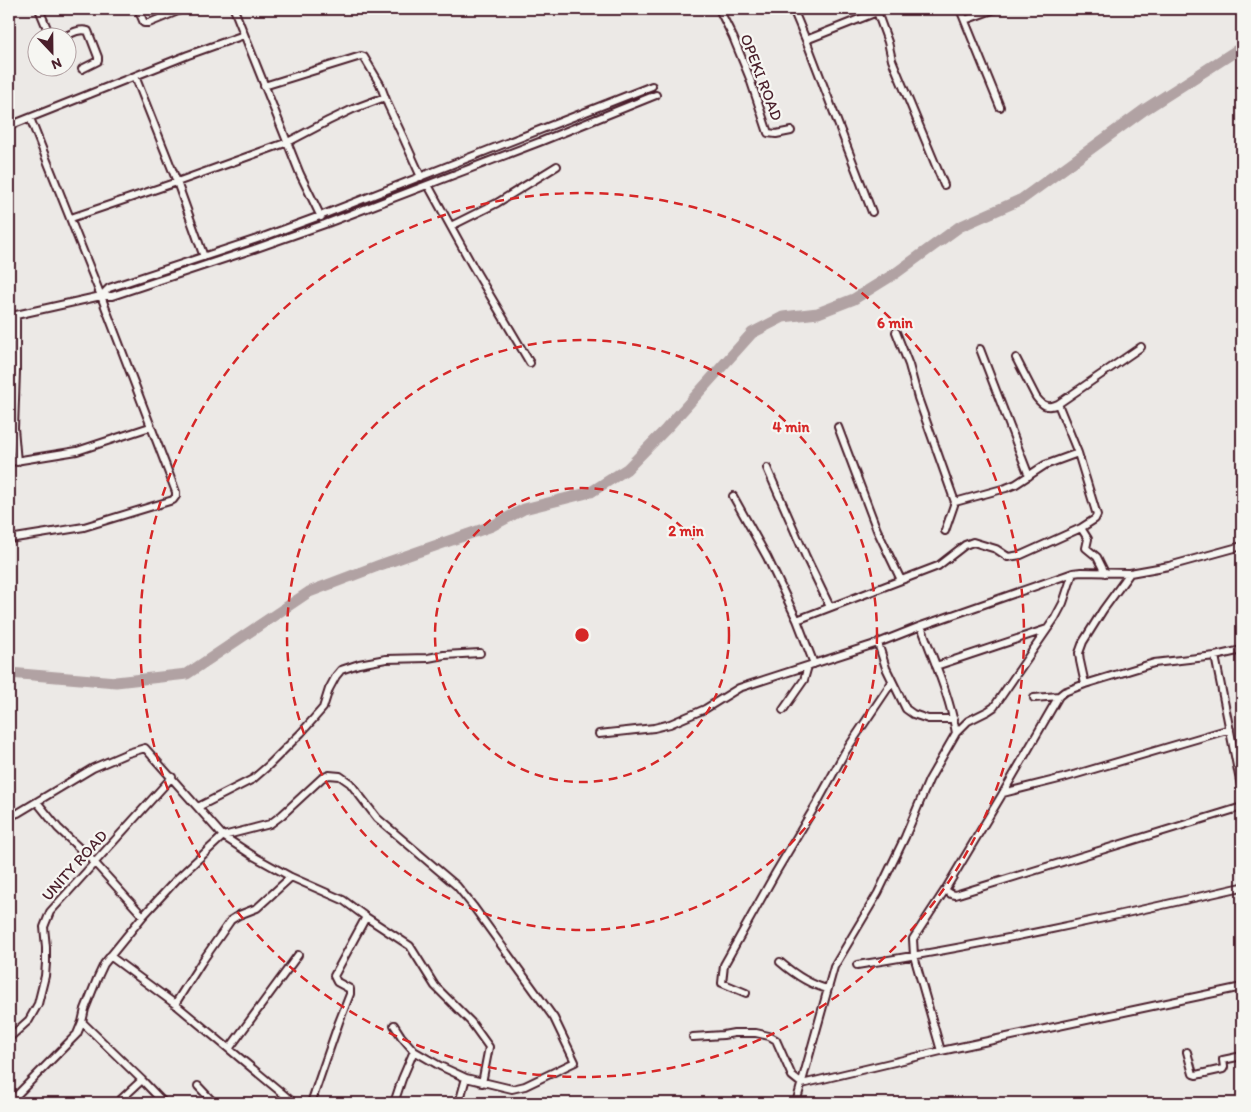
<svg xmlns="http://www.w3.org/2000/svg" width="1251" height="1112" font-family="Itim,sans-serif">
<rect width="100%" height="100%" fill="#ece9e6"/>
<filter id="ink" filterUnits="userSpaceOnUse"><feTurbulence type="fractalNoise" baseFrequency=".02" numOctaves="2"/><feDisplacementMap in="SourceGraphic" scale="10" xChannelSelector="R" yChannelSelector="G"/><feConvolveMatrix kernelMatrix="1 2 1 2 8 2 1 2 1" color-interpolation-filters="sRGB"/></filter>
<g filter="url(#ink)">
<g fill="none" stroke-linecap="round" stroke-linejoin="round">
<!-- river -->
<path stroke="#b1a2a3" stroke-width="11" d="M9,673L116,682L187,674L309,592L380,565L492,526L524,509L591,492L627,469L666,429L752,333L783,317L818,313L854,299L896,273L959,227L1022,199L1144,110L1242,47"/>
<!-- minor casing -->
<g stroke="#4a1f2b" stroke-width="10">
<path id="minor" d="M39,9L51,38
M138,9L144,23H149L183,9
M234,9L300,174L321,217
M719,9L733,37L749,76L768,133L776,134L791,131
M793,9L806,40L872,212
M876,9L888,42L892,60L944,185
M960,9L1000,107
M965,20L995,9
M62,38C70,34 79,28 88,31L98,57V61L82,69
M806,40L877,12
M135,76L177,182L204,257
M264,86L361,56L364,57L380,84L388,105L403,137L421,177
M9,126L188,55L244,35
M428,185L472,265L530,363
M71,218L177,182L288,142L328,121L353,109L385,97
M451,226L497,203L557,166
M101,296L109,288L263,237L320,216L652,86
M9,315H16L101,296H112L254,249L325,224L542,141L656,95
M16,315V371L14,428L17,462
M896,332L909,365L918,398L955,502L945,531
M980,349L1029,476
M1016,358L1036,397C1042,405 1047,409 1058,404L1141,347
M838,427L877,530L901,580
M9,462L77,451L150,427
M767,468L806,557L830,607
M733,496L767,557L797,620L814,664
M955,502L1006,488L1016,484L1045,465L1078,453
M1081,528L1088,539L1086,548L1097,557L1105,573
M9,539L84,527L173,500L176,496V492L101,296L30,118
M797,620L938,566L965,545L973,542L996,549L1008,557L1021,555L1081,528L1095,519L1097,515L1096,512L1078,453L1058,404
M921,626C934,661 950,697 956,733
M878,643L886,668L906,709L913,714L928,719H954
M1215,656L1242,791
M936,666L1047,629
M1085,684L1080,661L1079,653L1083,642L1103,610L1130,573
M1034,698L1059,696
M783,710L804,680L808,666
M599,734L654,728L670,724L705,709L739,688L878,643L921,626L1073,573L1081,572L1130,573L1169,566L1242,546
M1003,793L1063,778L1230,729
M37,802L58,828L94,862L143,916
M198,807L253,779L268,766L301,733L323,708L329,689L336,676L341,670L359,664L386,659L428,658L444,655L480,653
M9,816L18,813L93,768L128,753L145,748L223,836L255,857L291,877L343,900L366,917L410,946L435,986L471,1022L489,1047L482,1083
M945,890L951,894L955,895L1242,807
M110,956L175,1004L294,1103
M780,962C794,974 810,985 828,989
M857,965C986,945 1115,916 1242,887
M746,993L722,983L724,965L776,872L817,803L845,752L892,682
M175,1004L201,963L231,920L239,915L257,908L291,877
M82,1022L142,1080L164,1103
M693,1037L723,1035L734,1033H756L769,1036L776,1040L792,1076L802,1084L941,1051L1242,987
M9,1038L29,1020L38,1004L45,976L46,963V947L44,927L50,912L172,777
M229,1049L298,955
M941,1051L914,956L913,939L945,890L1003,793L1059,696L1064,692L1085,684L1154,663L1215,656L1242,650
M1187,1052L1193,1074L1196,1075L1223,1069L1224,1067L1223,1060L1242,1056
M198,1086L214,1103
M9,1103L77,1034L82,1022L85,1009L97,979L104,964L143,916L178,878L223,836L270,824L282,815L322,778L329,775L340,776L350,783L377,818L457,886L473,906L554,1018L575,1062L525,1086L512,1089L466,1078L440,1066L414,1051
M117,1103L142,1080
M311,1103L339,1022L350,994V989L337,982L334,976L366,917
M394,1103L402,1079L414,1051L401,1036L394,1025
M459,1103L466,1078
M796,1103L834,967L878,893L905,837L929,780L956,733L968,721L988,711L994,707L998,701L1055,618L1063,603L1073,573"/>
</g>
<!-- minor -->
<use href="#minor" stroke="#f6f6f2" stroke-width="6"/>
</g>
</g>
<!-- distance rings -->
<g fill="none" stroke="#d62828" stroke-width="2.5" stroke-dasharray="9 6">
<circle cx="582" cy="635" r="147"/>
<circle cx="582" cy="635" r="295"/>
<circle cx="582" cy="635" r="442"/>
</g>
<g text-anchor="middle" stroke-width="4.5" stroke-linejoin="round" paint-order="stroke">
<!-- street labels -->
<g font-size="16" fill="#4a1f2b" stroke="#f6f6f2">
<text transform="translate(762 77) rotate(69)" y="6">OPEKI ROAD</text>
<text transform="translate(74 865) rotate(-48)" y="6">UNITY ROAD</text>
</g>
</g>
<circle cx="582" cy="635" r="8" fill="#d62828" stroke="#f6f6f2" stroke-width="2.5"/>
<g font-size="15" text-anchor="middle" font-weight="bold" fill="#d62828" stroke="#f6f6f2" stroke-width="4.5" stroke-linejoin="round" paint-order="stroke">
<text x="895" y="328">6 min</text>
<text x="791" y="432">4 min</text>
<text x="686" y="536">2 min</text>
</g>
<!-- margin -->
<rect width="1251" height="1112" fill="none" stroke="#f6f6f2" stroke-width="30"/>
<rect x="15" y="15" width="1221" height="1082" fill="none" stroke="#4a1f2b" stroke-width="2" filter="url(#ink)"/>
<!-- north arrow -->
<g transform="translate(52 52) rotate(158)"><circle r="24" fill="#f6f6f2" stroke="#b1a0a2"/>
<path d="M0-4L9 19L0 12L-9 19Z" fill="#4a1f2b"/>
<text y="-8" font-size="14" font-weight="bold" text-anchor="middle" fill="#4a1f2b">N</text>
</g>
</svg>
